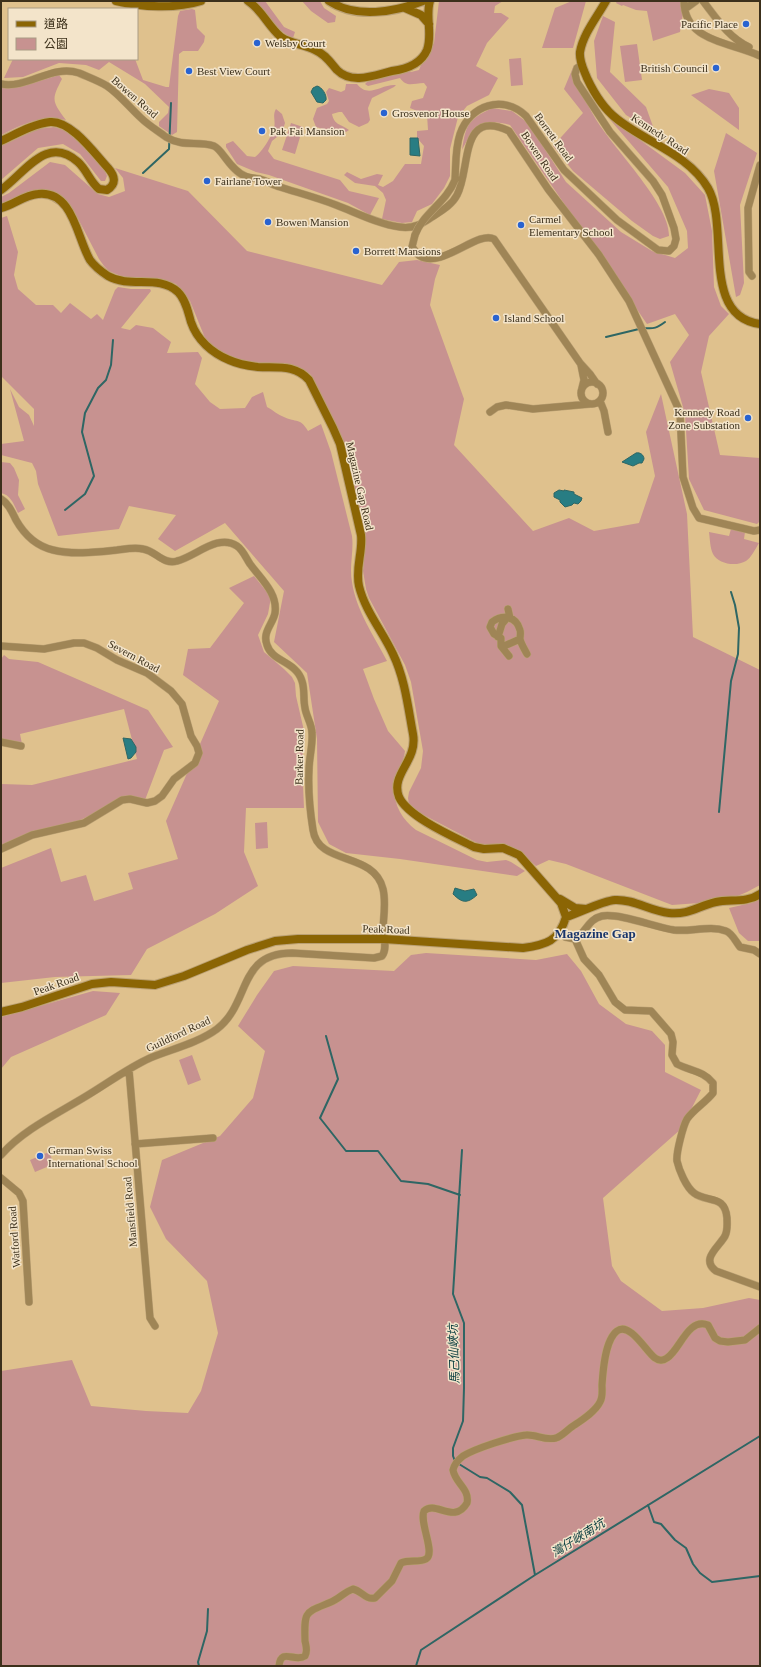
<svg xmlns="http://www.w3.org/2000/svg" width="761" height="1667" font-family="'Times New Roman','Noto Sans TC',serif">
<rect width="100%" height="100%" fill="#dfc18d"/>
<!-- green -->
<path fill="#c79290" d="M253,1H265L284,27L295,32L293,38C274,30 270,12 253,1Z
M302,1H320L324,8L336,16L335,22L328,23L311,11Z
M439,1H503L495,6L494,13H501L509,18L487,43L476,66L498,78L489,95L467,106L458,117L450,149V176L444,188L432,204L417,211L412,222L402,223L382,219L386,200L383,193L375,186L355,183L344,175L347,172L361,179L377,174L383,175L378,185L383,187L393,181L405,164H421L424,146L417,138V131L428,130L427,115L410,108L412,101L423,98L427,87L424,83C413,83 407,88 400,78L368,86L365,84L367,82L402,70L411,72L419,70L423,60L434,43Z
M572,1H586L573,48H542L555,8Z
M617,1H685L680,32L653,41L647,11L636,10L623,5L622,6L616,3Z
M192,9L195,10L197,28L205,36L204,42L198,51H183L179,54L177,132L172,135L159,126V122L168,113L169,107L145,84L109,62L99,70L86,65L59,63L23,77L4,78L13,59H135L143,80L166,87H169L178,16L180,11Z
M603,16L615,22L610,72L646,107L655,132L626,115L597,78L594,41Z
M637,44L642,80L625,82L620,46Z
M521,58L523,85L511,86L509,59Z
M574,65C580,81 585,102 594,116C611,147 670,203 669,236L660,239L653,236L632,221L573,171L553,146L583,113L564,89Z
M59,75L62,79C51,100 52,101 66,120C40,115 24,124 1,135V86H23Z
M346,84H357C369,99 380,84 396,85L394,87L372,98L368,108L370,120L368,123L359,127L349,122L342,112H339L332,114C334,125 341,124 349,130L346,132H334L316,127L313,119L317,108L327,104L329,101L326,92L329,88L341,92L345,90Z
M709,89L729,93L739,108V130L691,95Z
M492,108L512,111L528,123L566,182L621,232L652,251L675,258L688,248L687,231L668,187L606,115L685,173L705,195L712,231L714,287L721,306L729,314L709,336L701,372L720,455L760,458V521L757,524L704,510L689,479L685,414L670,362L689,335L675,314L647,324L510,125C482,117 474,127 462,150C466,124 468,120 492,108Z
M276,109L282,114L285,123L282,133L272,141L268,151L274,159L340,180L349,191L379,198L370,215L348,203L269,175L256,172L237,164L226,147V144L233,141L247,156L255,157C262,152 272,136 274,128C276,120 272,116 276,109Z
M291,123L303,127L295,154L282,150Z
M54,127L67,131L84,147L105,171L107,176L105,181H101L80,154L63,144L38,148L1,180V146L38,129Z
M726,133L757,153L740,205L744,283L740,295L736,297L714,171Z
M50,162L65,165L98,194L109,197L125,191L123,178L115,168L188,191L247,251L382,285L399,262L417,260L440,265L435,279L430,305L464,399L454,445L533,531L569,518L594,531L639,523L655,476L646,432L661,394L687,514L693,637L760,670V885L747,892L726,901L672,905L566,864L549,860L536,866L517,850L501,845H481L420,813L409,805L408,798L409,792L421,768L423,751L411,682L405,665L369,598L366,589L363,571L365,543L332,418L314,380L310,374L302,369L225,359L205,338L190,301L176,284L161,279L130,278L123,277L109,271L104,266L99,259L74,211L61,197L44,190L34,191L1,205V197L9,193Z
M7,216L18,252L14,275L18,289L36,305H53L61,313L70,303L91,319L97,314L103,320L115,290L118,287L131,289H150L151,291L121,328L130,330L136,325L153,328L171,342L167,353L198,352L202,358L195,384L210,402L220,409L245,408L252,397L263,392L267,407C273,410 278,415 284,417C296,423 300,417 308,431L321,424L331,452L352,536C354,551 349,566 352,582C356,610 374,636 387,661L363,669L374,699L388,731L405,751C404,760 401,763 398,771C389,794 397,816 416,830L477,860L487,862L506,860L511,862L525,871L517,876L400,859L346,853L329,844L318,822L317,739L307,673L274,642L284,591L225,523L175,551L158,539L176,515L129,506L119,529L58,536L38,484L36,471L32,463L1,455V444L24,441L10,389L19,407L29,415L34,426V409L1,376V218Z
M1,462L10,463L14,468L19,480L18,495L25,509L18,513C14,505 11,495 1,493Z
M731,529L745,532L744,539L759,543C756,548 751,558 746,561C736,567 718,564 713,554C710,548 710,539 709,532L729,536Z
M254,576L271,597L268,614L258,635L264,652L284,669L292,677L295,683L296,696L305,735L302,762L304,808H246L244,852L258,886L215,914L147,949L131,975L55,977L1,983V868L51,848L61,882L86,875L94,901L133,889L128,873L178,859L166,821L219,701L183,675L188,649L210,648L244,603L229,588Z
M4,655L9,659L38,662L148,710L173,747L164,750L145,800L129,797L74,823L33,831L1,845V784L32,785L137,759L124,709L20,734L22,744L1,739V659Z
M267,822L268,848L256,849L255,823Z
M760,899V941H748L739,933L729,908L751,903Z
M426,953L536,960L567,954L581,971L599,1004L626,1024L652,1031L665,1045V1072L701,1090L681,1129L603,1198L612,1266L621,1281L662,1311L703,1308L749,1298L760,1300V1666H1V1371L72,1360L91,1406L146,1411L188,1413L201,1391L218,1333L207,1281L166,1239L150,1207L162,1160L220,1136L253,1098L265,1051L238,1026L257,995L274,971L293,966L394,971L411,955Z
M93,991L120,993L106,1015L11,1057L1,1069V1017Z
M192,1055L201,1080L188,1085L179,1060Z
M49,1152L54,1164L35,1172L30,1160Z"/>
<!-- water -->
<path fill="#287d83" stroke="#2e6664" d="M317,86C322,87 327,95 326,100L323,103L317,102L311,92L313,88Z
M410,138H418L420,156L410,155Z
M636,453C640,452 644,455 644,459L642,463H639L633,466L622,462Z
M559,490L564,491V490L574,492V494L582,498L581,501L578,504L574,503L572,505L565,507L560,502V500L554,497V493Z
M123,738L131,739L136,747V752L131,758L128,759Z
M455,888L465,891L474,889L477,895C467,904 462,903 453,894Z"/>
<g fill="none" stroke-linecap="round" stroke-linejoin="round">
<!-- stream -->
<path stroke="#2e6664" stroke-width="2" d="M143,173L169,149L171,103
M644,328C654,329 657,328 665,322
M606,337L639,329
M65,510L85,494L94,476L82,432L85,413L98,388L106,380L111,365L113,340
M719,812L731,681L738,654L739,628L735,605L731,592
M326,1036L338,1079L320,1118L346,1151H378L401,1181L428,1184L460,1195
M455,1461L453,1456V1448L463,1421L464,1388V1323L453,1294L462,1150
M459,1464L480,1477L487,1478L510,1492L522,1505L535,1575
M648,1505L654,1522L661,1524L675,1540L686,1548L693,1564L700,1573L712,1582L760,1576
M199,1666L198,1662L207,1631L208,1609
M416,1666L421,1650L535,1575L760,1436"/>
<!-- street casing -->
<g stroke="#bba174" stroke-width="8">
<path id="street" d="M684,1C684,42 731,42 760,56
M703,1C717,19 728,37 749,47
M685,9L696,1
M1,84C28,89 52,64 79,73C88,77 99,81 107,86C120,95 130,108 141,118C148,125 158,131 166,137C184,148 197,140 214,146C222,149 230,170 245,176C249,178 255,178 260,179C267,181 273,185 280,187C299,193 318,198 336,205C357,213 378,224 400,227C413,229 422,224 432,217C441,211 452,205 457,195C471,170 459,107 509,131L548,189L599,255L629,301L680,412L683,477L693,508L699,518L754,531L760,530
M460,180H455C456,165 455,149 460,134C470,105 503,94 526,116L564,170L617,220L658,250L669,251L674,246L676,239L674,228L662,195L653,181L610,132L577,82L575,74L577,68L582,65
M415,235L412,247C415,250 417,255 420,256C442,269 478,230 494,239L580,363L590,374L597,384
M752,276L749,272L748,208L760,165
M581,365L584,380L582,388
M581 393a11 11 0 1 1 22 0a11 11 0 1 1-22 0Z
M600,401L604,411L608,432
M490,412L497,407L506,405L533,409L590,404
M1,499C9,504 12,512 16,520C24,534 36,546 53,550C73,555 97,552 117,550C125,549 135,547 143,549C156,551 163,565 177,561C195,557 218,533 237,546C243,550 246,558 250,564C260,578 278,593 275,613C273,624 262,632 267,645C272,662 296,661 302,681C305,690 303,699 305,708C306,716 312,724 312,733C313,745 309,758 309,770C308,789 310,811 313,830C318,866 374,851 383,889C386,901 384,915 383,927C383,935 388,948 382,956L374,958L292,953C237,953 251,1003 217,1029C198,1043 172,1049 150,1058C128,1068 108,1083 88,1095C59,1113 24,1129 1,1155
M508,609L510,618
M498,637L502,624L508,617
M1,646L44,649L74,643H84L97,648L117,660L147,673L171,691L182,704L191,736L197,746L199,753L195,763L174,779L162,796L155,801L147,803L130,799L122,800L84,823L32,835L1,849
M502,647L520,639
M509,656L501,646V638L494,634L490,627L492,622C503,614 516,616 520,630C521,633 520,636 520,639C521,644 525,650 527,654
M1,742L21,746
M560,933L565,937L575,939C586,933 588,919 602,916C619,913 655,927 674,930C691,932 710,925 726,931C732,933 736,942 740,947L754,950L760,954
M575,939L584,959L599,975L615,1002L625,1010L651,1011L671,1034L673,1042L672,1055L677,1064C690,1071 704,1071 713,1083V1093C705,1103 694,1109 687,1119C683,1126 676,1153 677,1161C679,1170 686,1187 694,1193C707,1203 725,1194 727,1218C727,1224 728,1230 725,1236C719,1247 700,1259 716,1271L760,1287
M129,1070L150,1318L155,1326
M135,1144L213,1138
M1,1178L19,1193L23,1201L29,1302
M279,1666C281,1647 295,1663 305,1656C308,1651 306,1646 305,1641C304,1610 305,1613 331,1602C339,1599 344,1592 353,1589C362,1591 365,1600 375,1598L392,1581L401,1563C409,1559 419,1563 426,1559C436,1553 419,1523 424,1511C436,1500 454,1525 467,1503C470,1489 455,1483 453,1470C454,1465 458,1460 463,1456C474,1449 513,1436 526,1435C536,1434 545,1441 556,1438C562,1436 567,1430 573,1426C582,1420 595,1412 600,1402C603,1397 602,1390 602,1385C603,1370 605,1340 617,1331C630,1321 647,1353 655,1358C659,1361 663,1361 667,1358C680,1350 688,1317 708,1325L715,1338L720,1341L728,1342L745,1340L760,1328"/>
</g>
<!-- secondary casing -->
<g stroke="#bba174" stroke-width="10">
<path id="secondary" d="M116,1C141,7 176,9 201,1
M248,1C262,10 268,26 281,37C290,44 304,44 315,50C325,54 330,62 337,70C352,85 375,75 392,71C407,69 421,64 427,50C433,34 425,17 430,1
M329,1C356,19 395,12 423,1
M606,1C597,17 583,34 580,52C579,62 584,70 587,78C594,93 604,109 617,119C647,143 688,154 708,188C730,226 700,316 760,324
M405,8L421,15L429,24
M1,141C16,134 33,124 50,122C71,120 95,154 108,168C115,176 117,184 107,190L99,189C90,182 87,170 78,162C47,134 25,173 1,190
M1,208C14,205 24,195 38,194C73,190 77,238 90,260C95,267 102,272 108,276C131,289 158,274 178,292C186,300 188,312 191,322C197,340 212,353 229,360C238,364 248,366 258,367C277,368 295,364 309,380L333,428L340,444L361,535C363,552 355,568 359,586C365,611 383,632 393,654C405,679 408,707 413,734C418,761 390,774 399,797C408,817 454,837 474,847L484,849L503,848L519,855L561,903L566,917
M560,899L575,908L586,909
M566,917C579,913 602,901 615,900C634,899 650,911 669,913C689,915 698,906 716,902C730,899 747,903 760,894
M1,1012L22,1007L92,984L111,982L155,985L184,976L247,950L275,941L298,939H384L523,948C546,945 559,941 566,917"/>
</g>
<!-- street -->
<use href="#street" stroke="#9f8556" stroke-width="7"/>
<!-- secondary -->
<use href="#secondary" stroke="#8b6504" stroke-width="8"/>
<!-- street-bridge casing -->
<g stroke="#bba174" stroke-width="8" stroke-linecap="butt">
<path id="street-bridge" d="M415,235C423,213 446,203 455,180"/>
</g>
<!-- street-bridge -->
<use href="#street-bridge" stroke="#9f8556" stroke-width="7"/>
</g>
<!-- markers -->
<g fill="#2963d0" stroke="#f3e4ca" stroke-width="1.5">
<circle cx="746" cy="24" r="4"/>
<circle cx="257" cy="43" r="4"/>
<circle cx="716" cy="68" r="4"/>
<circle cx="189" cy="71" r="4"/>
<circle cx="384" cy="113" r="4"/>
<circle cx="262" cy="131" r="4"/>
<circle cx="207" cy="181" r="4"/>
<circle cx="268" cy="222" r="4"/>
<circle cx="521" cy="225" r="4"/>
<circle cx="356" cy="251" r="4"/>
<circle cx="496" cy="318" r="4"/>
<circle cx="748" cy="418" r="4"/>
<circle cx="40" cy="1156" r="4"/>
</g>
<g text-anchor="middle" stroke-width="3" stroke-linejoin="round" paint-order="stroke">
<!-- poi labels -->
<g font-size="11" fill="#3c301b" stroke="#f3e4ca" text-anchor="start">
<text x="738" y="28" text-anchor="end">Pacific Place</text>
<text x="265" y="47">Welsby Court</text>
<text x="708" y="72" text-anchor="end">British Council</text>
<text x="197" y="75">Best View Court</text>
<text x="392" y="117">Grosvenor House</text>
<text x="270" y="135">Pak Fai Mansion</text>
<text x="215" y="185">Fairlane Tower</text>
<text x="529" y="223">Carmel<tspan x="529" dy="13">Elementary School</tspan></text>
<text x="276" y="226">Bowen Mansion</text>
<text x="364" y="255">Borrett Mansions</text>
<text x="504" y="322">Island School</text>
<text x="740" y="416" text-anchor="end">Kennedy Road<tspan x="740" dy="13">Zone Substation</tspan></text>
<text x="48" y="1154">German Swiss<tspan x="48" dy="13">International School</tspan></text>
</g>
<!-- street labels -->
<g font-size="11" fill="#3c301b" stroke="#f3e4ca">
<text transform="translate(135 97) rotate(41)" y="4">Bowen Road</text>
<text transform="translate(660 134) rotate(33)" y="4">Kennedy Road</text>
<text transform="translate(554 137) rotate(54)" y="4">Borrett Road</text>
<text transform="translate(540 156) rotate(56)" y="4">Bowen Road</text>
<text transform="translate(360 486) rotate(77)" y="4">Magazine Gap Road</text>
<text transform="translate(134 656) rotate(28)" y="4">Severn Road</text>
<text transform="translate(299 757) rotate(-89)" y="4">Barker Road</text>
<text transform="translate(386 929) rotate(2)" y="4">Peak Road</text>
<text transform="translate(56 984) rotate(-19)" y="4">Peak Road</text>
<text transform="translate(178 1034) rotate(-25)" y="4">Guildford Road</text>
<text transform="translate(130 1212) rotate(-95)" y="4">Mansfield Road</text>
<text transform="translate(14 1237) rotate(-94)" y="4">Watford Road</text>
</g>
<!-- water labels -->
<g font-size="12" font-style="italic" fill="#063b3e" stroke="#f3e4ca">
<text transform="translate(454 1354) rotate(-92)" y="4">馬己仙峽坑</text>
<text transform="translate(578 1538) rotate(-32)" y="4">灣仔峽南坑</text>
</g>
<!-- quarter labels -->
<g font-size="13" font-weight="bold" fill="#19356b" stroke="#f3e4ca">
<text x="595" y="938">Magazine Gap</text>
</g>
</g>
<!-- border -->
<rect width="761" height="1667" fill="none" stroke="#3c301b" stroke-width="4"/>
<!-- legend -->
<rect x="8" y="8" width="130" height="52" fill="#f3e4ca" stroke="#aa9c84"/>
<rect x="16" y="21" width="20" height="6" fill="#8b6504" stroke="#aa9c84"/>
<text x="44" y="28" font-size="12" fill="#3c301b">道路</text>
<rect x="16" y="38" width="20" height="12" fill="#c79290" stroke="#aa9c84"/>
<text x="44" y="48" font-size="12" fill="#3c301b">公園</text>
</svg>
